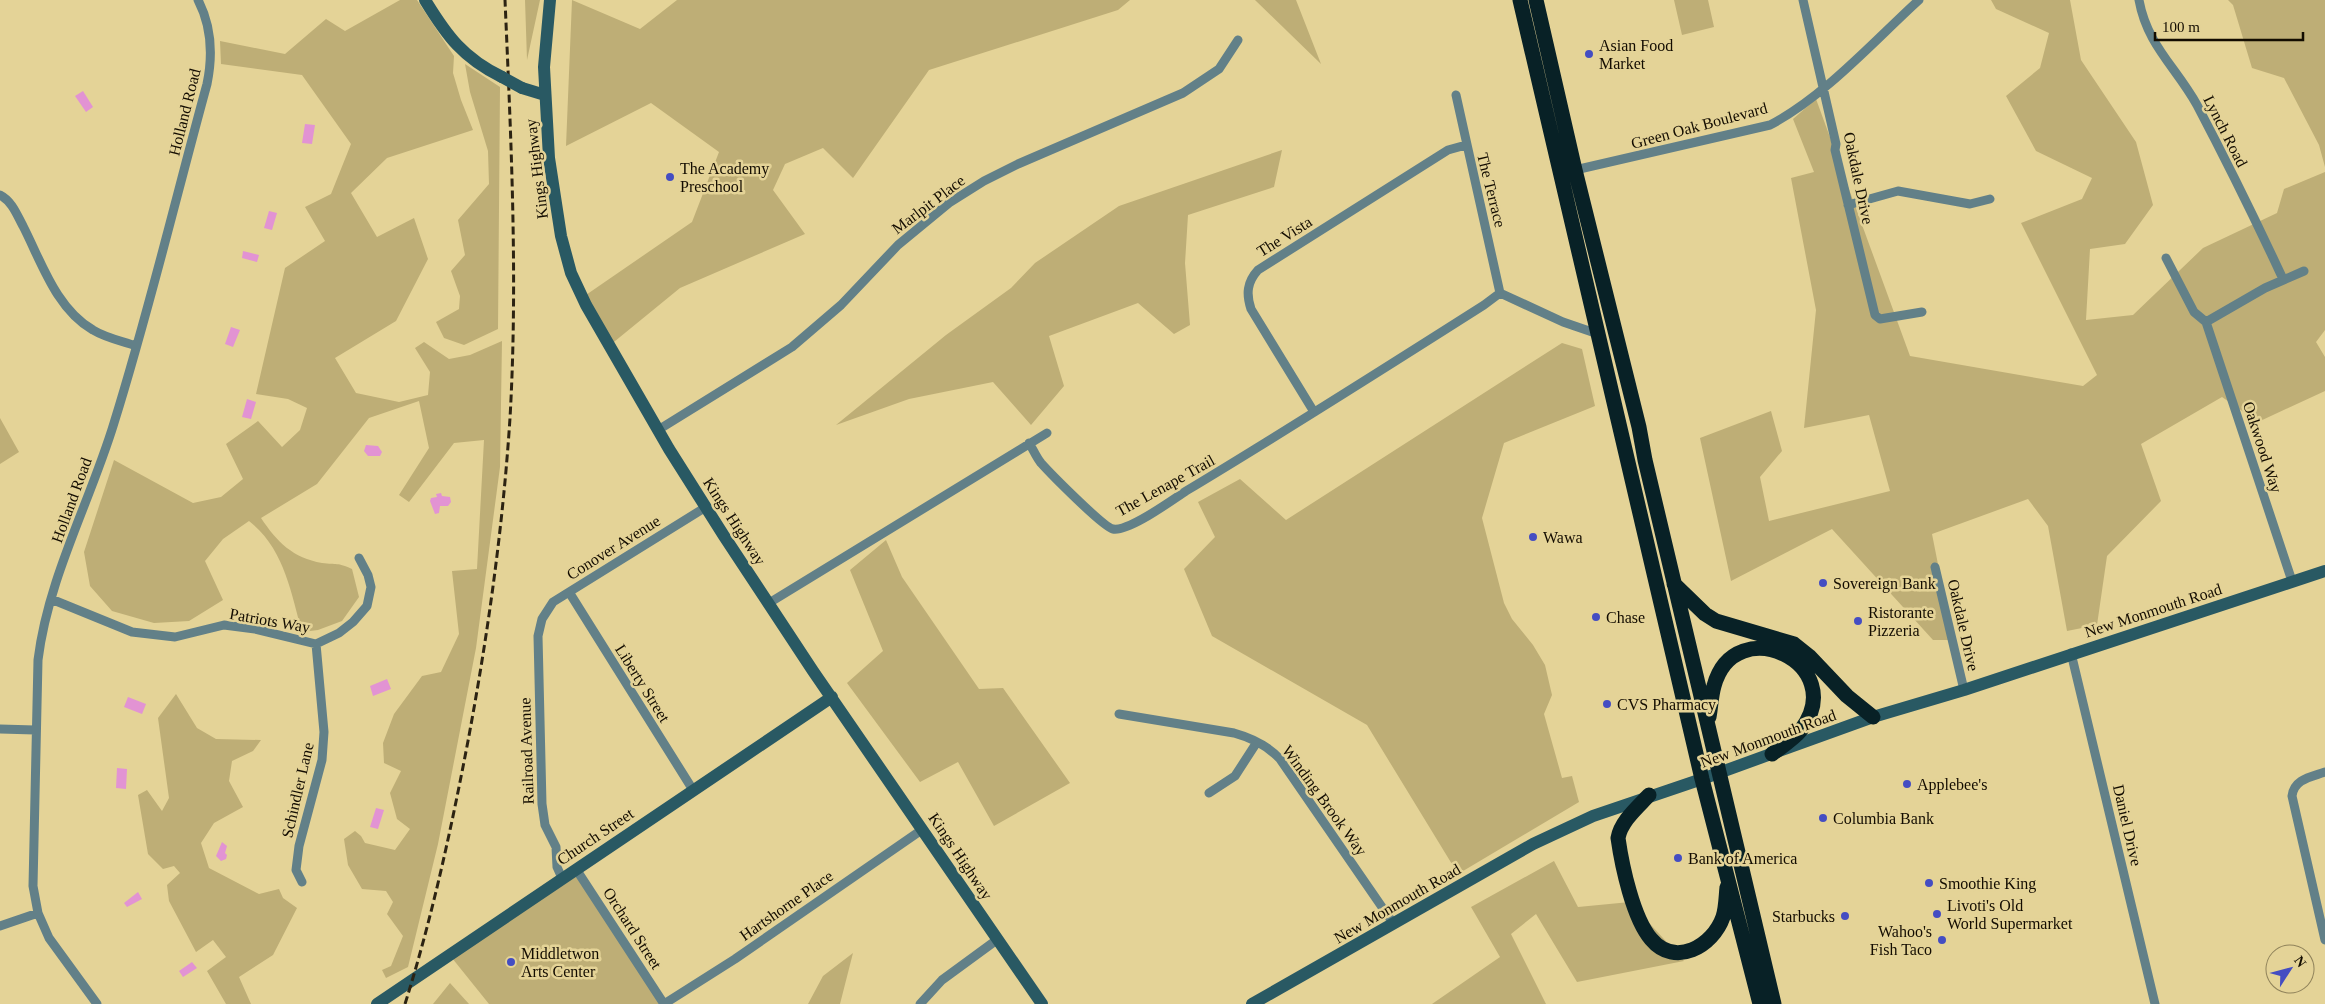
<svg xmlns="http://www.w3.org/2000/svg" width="2325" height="1004" font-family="Georgia,serif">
<rect width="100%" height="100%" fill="#e4d397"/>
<!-- green -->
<path fill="#beae76" d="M400,0H417L454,56L453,73L461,100L473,130L387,158L351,193L377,237L414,218L428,259L396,321L335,358L356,393L399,402L428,395L430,372L415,348L424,342L449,359L470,355L502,341L500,467L476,648L438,844L408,967L386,978L382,970L391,966L403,936L387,914L393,902L386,891L362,889L348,865L344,839L355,831L361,836L365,843L395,850L410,829L397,819L390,793L401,771L384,763L383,743L394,714L422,676L441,672L459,634L452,571L477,569L484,440L454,443L409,502L399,495L429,448L419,401L369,418L317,484L261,518C277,542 293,558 322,563C337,565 337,562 352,569L359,597L342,621L318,630L302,632C291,592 284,548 249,521L223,539L205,561L223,600L189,621L154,623L112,611L90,586L84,552L114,460L193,503L221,497L243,479L226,444L258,421L282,447L300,430L307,408L288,399L256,394L285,268L325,241L305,207L331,194L351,144L302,75L221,64L220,41L285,54L326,19L345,31Z
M525,0H540L527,60Z
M572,0L640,29L677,0H1130L1118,10L929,70L853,178L823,148L785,164L773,190L805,234L680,288L609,346L583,297L692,222L719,152L651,103L566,146Z
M1255,0H1296L1321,64Z
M1674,0H1708L1714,27L1682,35Z
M1991,0H2070L2081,60L2136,142L2153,205L2125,244L2090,249L2086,320L2133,315L2203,248L2277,213L2284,189L2325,172V330L2316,342L2325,357V391L2258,422L2222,397L2141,444L2161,501L2107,556L2097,625L2067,631L2048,526L2028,499L1932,534L1953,640H1933L1832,529L1731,581L1700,438L1771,411L1782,451L1760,477L1769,521L1890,491L1869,415L1804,428L1816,310L1791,178L1814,172L1793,119L1816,99L1910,356L2083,386L2097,375L2021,223L2082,199L2092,178L2036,151L2006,96L2040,68L2049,33L1996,9Z
M2228,0H2325V167L2319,145L2284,78L2252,68L2233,5Z
M465,64L500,87L498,329L464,345L444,338L436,322L459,309L460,296L451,271L465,255L458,220L489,184L488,151L470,92Z
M1282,150L1274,187L1188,215L1185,263L1190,325L1174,334L1138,303L1049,336L1064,386L1031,425L993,382L909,399L836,425L946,335L1011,288L1035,263L1119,206Z
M1562,343L1582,349L1595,406L1504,443L1482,518L1504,603L1512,619L1533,645L1545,665L1552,695L1544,714L1562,778L1572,776L1579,802L1458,874L1367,725L1212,636L1184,569L1215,537L1198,502L1240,479L1286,520Z
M0,418L19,452L0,464Z
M886,540L902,577L979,689L1003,688L1070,783L994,826L958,762L920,782L847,683L883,651L850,570Z
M176,694L197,728L216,739L261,740L253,751L232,761L229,781L243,807L214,823L201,843L209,868L259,894L279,889L283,898L297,908L273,955L239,977L251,1004H226L207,971L226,957L213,940L196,952L169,901L167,885L180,873L174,866L163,869L148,854L138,795L147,790L162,811L169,798L158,718Z
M1554,861L1578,907L1630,902L1684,961L1577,982L1536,914L1511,934L1546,1004H1432L1500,957L1471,907Z
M573,871L661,1004H489L452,958Z
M853,953L840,1004H808L823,976Z
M450,983L469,1004H433Z"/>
<!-- water -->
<path fill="#e293d3" d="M83,91L93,107L86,112L75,96Z
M305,124L315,125L312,144L302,143Z
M269,211L277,213L272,230L264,228Z
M243,251L259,255L257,262L242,258Z
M231,327L240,330L233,347L225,344Z
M247,399L256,402L251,419L242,417Z
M366,445L378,446L382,452L380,456H368L364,451Z
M441,493L442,496L450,497L451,502L448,506H440L439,513L435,514L430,501L431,498L437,497L436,494Z
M387,679L391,689L373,696L370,686Z
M128,697L146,704L142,714L124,707Z
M117,768L127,769L126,789L116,788Z
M376,808L384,810L378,829L370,827Z
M222,842L227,846L225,853L227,855L226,859L221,861L216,856Z
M138,892L142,899L127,907L124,903Z
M192,962L197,968L183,977L179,971Z"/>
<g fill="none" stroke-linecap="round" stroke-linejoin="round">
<!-- street -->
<path stroke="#628088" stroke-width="9" d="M1803,0L1836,144L1835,150L1875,315L1880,319L1922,312
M2139,0C2147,45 2176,67 2197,105C2227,162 2256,221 2283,279
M1456,95L1500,293
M1575,170L1770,125C1824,97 1874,41 1919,0
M0,195C12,201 17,215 23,226C41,261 56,309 93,330C106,338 122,341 136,346
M1848,205L1898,191L1970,204L1990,199
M2166,258L2194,312L2206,322
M1500,293L1563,322L1598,334
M2206,322L2292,581
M2206,322L2265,288L2304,271
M1314,412L1251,309C1246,294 1247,282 1258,270L1448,150L1466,145
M658,430L792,347L841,305L898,245L949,203L984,181L1018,164L1183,93L1219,69L1238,40
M1029,443C1033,449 1036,457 1041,463C1050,473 1103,527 1113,529C1129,532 1172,500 1186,491C1286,431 1385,368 1484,305L1500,293
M1935,567L1964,690
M569,592L693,790
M51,599L132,632L175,637L224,625L255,629L316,644L339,633L353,622L367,606L371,587L368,575L359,558
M769,603L1047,433
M2071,653L2155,1004
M1119,714L1234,733C1252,738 1267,745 1280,759L1393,923
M0,729L35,730
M2325,772C2311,777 2294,779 2292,796L2325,940
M1209,793L1235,776L1257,742
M576,869L664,1004
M562,878L557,867L556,847L545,825L542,804L538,636L542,619L553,602L706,507
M302,882L296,870L299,846L322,760L324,732L316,644
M0,926L38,913
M97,1004L49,938L38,913L33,886L38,660C48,578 90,502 114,423C149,311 176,197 207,84C213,55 212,27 198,0
M664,1004L735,959L923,829
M920,1004L942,980L998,939"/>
<!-- secondary -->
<path stroke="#295963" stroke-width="12" d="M425,0C447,36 463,58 502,77
M550,0L544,67L549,158L561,236L571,273L586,305L669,449L724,536L813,671L1042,1004
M522,88L545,95
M377,1004L832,697
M1252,1004L1533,844L1593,816L1702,779L1873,717L1964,690L2325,571"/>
<!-- highway -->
<path stroke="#082126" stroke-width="15" d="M1520,0L1702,779L1760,1004
M1536,0L1575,170L1639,427L1645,460L1774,1004
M1674,584L1705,614L1716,621L1794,644L1809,656L1847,696L1873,717
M1709,717C1711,707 1711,696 1714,686C1735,609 1851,664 1801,730C1794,739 1781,747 1772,754
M1649,795C1638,807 1621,821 1618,838C1622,866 1633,918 1651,939C1675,968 1713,946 1723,917C1726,908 1726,896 1727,887"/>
<!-- rail -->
<path stroke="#2c2312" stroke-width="3" stroke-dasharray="8 4" stroke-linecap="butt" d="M405,1004C432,918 451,830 468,741C488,634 503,526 510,418C518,279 511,139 505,0"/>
<!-- secondary-bridge -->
<path stroke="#295963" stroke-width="12" d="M502,77L522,88"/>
</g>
<!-- markers -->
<g fill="#444dc2" stroke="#e4d397" stroke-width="2">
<circle cx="1589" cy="54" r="5"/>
<circle cx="670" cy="177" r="5"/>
<circle cx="1533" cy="537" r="5"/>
<circle cx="1823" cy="583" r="5"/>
<circle cx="1596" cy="617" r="5"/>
<circle cx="1858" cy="621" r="5"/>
<circle cx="1607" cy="704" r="5"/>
<circle cx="1907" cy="784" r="5"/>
<circle cx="1823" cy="818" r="5"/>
<circle cx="1678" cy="858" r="5"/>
<circle cx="1929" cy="883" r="5"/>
<circle cx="1937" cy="914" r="5"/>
<circle cx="1845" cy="916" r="5"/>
<circle cx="1942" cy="940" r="5"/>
<circle cx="511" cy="962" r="5"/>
</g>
<g text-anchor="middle" stroke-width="5" stroke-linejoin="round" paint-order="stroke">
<!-- poi labels -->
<g font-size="16" fill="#130c00" stroke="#e4d397" text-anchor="start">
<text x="1599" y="51">Asian Food<tspan x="1599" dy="18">Market</tspan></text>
<text x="680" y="174">The Academy<tspan x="680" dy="18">Preschool</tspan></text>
<text x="1543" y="543">Wawa</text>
<text x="1833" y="589">Sovereign Bank</text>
<text x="1868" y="618">Ristorante<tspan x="1868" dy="18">Pizzeria</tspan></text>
<text x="1606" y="623">Chase</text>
<text x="1617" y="710">CVS Pharmacy</text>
<text x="1917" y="790">Applebee's</text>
<text x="1833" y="824">Columbia Bank</text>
<text x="1688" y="864">Bank of America</text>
<text x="1939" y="889">Smoothie King</text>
<text x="1947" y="911">Livoti's Old<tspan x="1947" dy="18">World Supermarket</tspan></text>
<text x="1835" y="922" text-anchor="end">Starbucks</text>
<text x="1932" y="937" text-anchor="end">Wahoo's<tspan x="1932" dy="18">Fish Taco</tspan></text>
<text x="521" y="959">Middletwon<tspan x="521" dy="18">Arts Center</tspan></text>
</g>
<!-- street labels -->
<g font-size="16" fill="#130c00" stroke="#e4d397">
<text transform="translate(184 112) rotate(-76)" y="6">Holland Road</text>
<text transform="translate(1699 125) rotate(-15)" y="6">Green Oak Boulevard</text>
<text transform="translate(2226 131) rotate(63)" y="6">Lynch Road</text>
<text transform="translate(536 169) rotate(-97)" y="6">Kings Highway</text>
<text transform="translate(1859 178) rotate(78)" y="6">Oakdale Drive</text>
<text transform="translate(1492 190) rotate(76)" y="6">The Terrace</text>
<text transform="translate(928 204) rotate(-37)" y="6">Marlpit Place</text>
<text transform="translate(1284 236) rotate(-32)" y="6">The Vista</text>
<text transform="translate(2263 447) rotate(72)" y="6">Oakwood Way</text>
<text transform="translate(1165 485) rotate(-29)" y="6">The Lenape Trail</text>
<text transform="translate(71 500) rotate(-70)" y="6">Holland Road</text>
<text transform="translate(735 521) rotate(57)" y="6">Kings Highway</text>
<text transform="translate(613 547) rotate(-32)" y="6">Conover Avenue</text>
<text transform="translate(2153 610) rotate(-18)" y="6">New Monmouth Road</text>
<text transform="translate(270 620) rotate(10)" y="6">Patriots Way</text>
<text transform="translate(1964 625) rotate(77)" y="6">Oakdale Drive</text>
<text transform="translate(643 683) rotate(58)" y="6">Liberty Street</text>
<text transform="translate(1768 738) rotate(-20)" y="6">New Monmouth Road</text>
<text transform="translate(526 751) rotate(-92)" y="6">Railroad Avenue</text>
<text transform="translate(297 790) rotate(-77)" y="6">Schindler Lane</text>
<text transform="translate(1325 800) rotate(54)" y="6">Winding Brook Way</text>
<text transform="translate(2128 825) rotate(77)" y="6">Daniel Drive</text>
<text transform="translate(595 836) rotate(-34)" y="6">Church Street</text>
<text transform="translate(961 856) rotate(56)" y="6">Kings Highway</text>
<text transform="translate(1397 903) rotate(-30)" y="6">New Monmouth Road</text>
<text transform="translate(786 905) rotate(-35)" y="6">Hartshorne Place</text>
<text transform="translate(633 928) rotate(57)" y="6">Orchard Street</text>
</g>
</g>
<!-- north arrow -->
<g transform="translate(2290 969) rotate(54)"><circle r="24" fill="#e4d397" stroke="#90835b"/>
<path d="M0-4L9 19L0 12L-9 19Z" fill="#444dc2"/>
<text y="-8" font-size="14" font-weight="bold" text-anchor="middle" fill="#130c00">N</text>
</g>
<!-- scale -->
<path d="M2155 32v8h148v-8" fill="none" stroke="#130c00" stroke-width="2.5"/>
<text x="2162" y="32" font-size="15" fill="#130c00" stroke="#e4d397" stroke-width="4" paint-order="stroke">100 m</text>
</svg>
